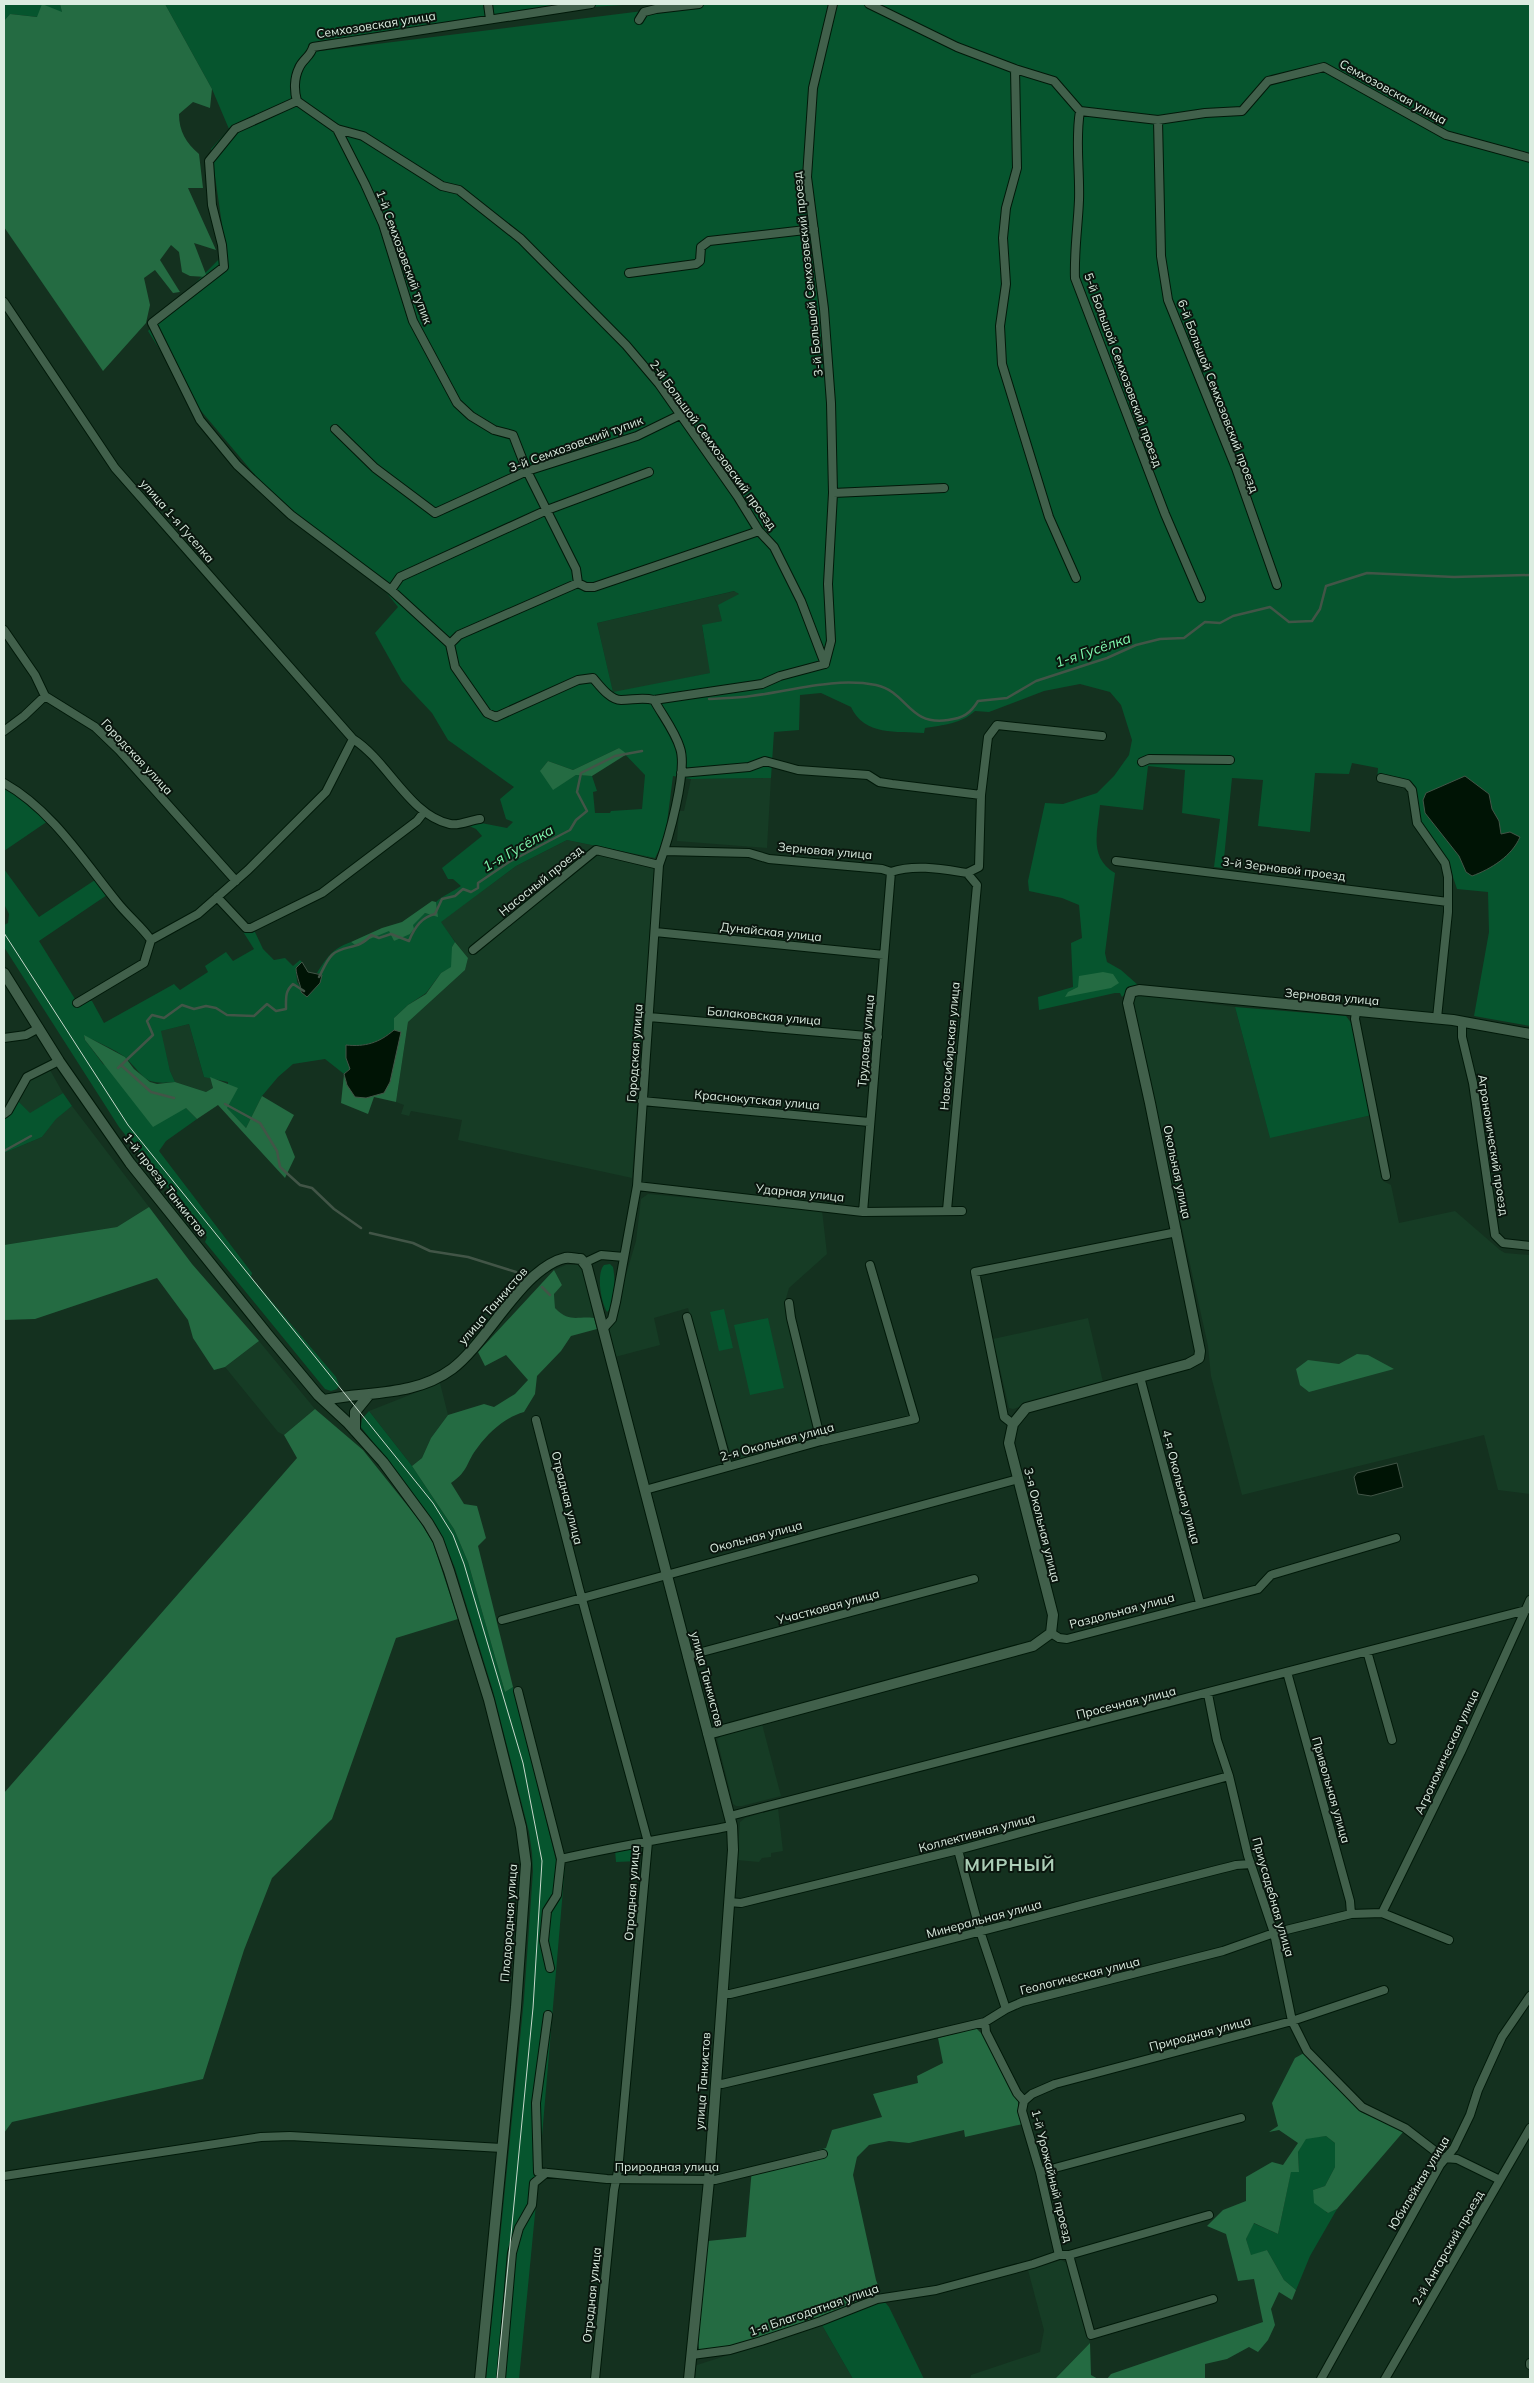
<svg xmlns="http://www.w3.org/2000/svg" width="1534" height="2383" font-family="Mulish,sans-serif">
<rect width="100%" height="100%" fill="#14311f"/>
<!-- built -->
<path fill="#163c25" d="M735,591L739,594L722,621L702,626L711,673L613,693L597,623Z
M771,778L767,848L677,841L679,811H684L691,779Z
M567,840L655,858L632,1178L458,1140L462,1120L411,1111L409,1116L401,1114L404,1105L396,1102L408,1022L465,970L468,958L440,922L516,866Z
M1138,994L1235,1007L1270,1137L1372,1115L1383,1181L1391,1185L1399,1223L1455,1211L1500,1250L1505,1253L1530,1255V1494L1498,1490L1484,1435L1242,1495L1211,1376L1208,1346L1133,1005V998Z
M189,1024L204,1077H210L213,1088L206,1092L175,1082L170,1071L160,1031Z
M50,1070L63,1093L30,1114L18,1101L28,1078L42,1071Z
M72,1106L149,1207L117,1227L4,1245V1153L42,1137L56,1118Z
M648,1194L822,1210L827,1254L789,1288L785,1302L786,1314L815,1430L813,1438L737,1460L732,1459L688,1308L654,1318L660,1345L615,1357L609,1332L636,1241L641,1199Z
M566,1265H578L584,1271L594,1318L572,1320L562,1315L555,1308L554,1293L562,1285L554,1270Z
M1088,1318L1103,1382L1013,1409L1009,1408L993,1339Z
M259,1341L315,1409L284,1435L278,1432L225,1367Z
M440,1383L448,1415L431,1438L422,1458L412,1466L369,1411Z
M762,1724L781,1796L742,1806H736L733,1804L717,1739L721,1736Z
M778,1808L783,1851L771,1853V1857L762,1858L759,1862L737,1860L740,1822L745,1818Z
M1061,2260L1067,2263L1090,2343L1055,2379H970L971,2375L1040,2352L1044,2330L1028,2270Z
M822,2325L853,2379H692L693,2368L697,2365Z"/>
<!-- green -->
<path fill="#06552e" fill-rule="evenodd" d="M4,4H60L62,12L38,17L10,14L4,21Z
M165,4H639L560,9L313,47L312,52L699,4H1530V1026L1474,1016L1489,932L1488,892L1457,889L1448,862L1420,822L1407,786L1377,781L1378,768L1352,763L1349,774L1315,773L1310,832L1258,826L1263,780L1232,778L1223,868L1214,867L1220,819L1182,813L1185,770L1148,766L1143,810L1100,805C1098,831 1088,857 1115,873L1105,953L1107,962L1121,970L1138,985L1131,988L1122,997L1120,993H1115L1039,1010L1038,997L1073,987L1071,943L1082,938L1079,905L1062,898L1029,891L1028,881L1045,803L1063,804L1097,793L1114,776L1129,755L1132,740L1121,705L1110,692L1080,684L1044,691L989,712L975,711C961,724 943,725 925,728L924,733C897,731 864,736 851,707L821,693L800,695L799,730L774,732L771,778L691,779L673,776L665,838L655,858L567,840L516,866L441,922L455,942L452,947V967L441,973L426,993L408,1005L394,1018V1030C380,1042 362,1048 346,1058L350,1069L344,1074L325,1059L293,1064L278,1077L262,1096L246,1128L226,1108L228,1082L204,1077L189,1024L161,1031L170,1071L175,1082C143,1085 146,1078 126,1058C120,1052 92,1039 84,1036L85,1040L103,1064L186,1108L197,1119L166,1141L159,1151L252,1273L251,1277L336,1377L339,1385L337,1389L331,1391L325,1389L205,1242L207,1237L119,1127L4,947V925L8,923L9,914L4,904V869L39,917L95,880L107,895L39,941L75,999L92,1001L104,1023L174,984L180,990L208,972L205,966L226,952L233,961L254,949L242,930L249,932L254,930L263,949L274,960L285,958L293,966L300,960L302,962L296,968L297,982L307,997L320,983V974L317,973C327,957 333,948 351,942L355,945L389,930L394,941L425,913L437,916L436,902C443,895 453,892 461,886L453,879H448L442,868L482,836L476,829L467,825L476,822L507,828L513,822L506,819L500,799L514,787L448,740L432,713L402,681L375,633L398,607L386,592L291,518L191,399L148,331L226,252L211,149L229,129L212,89ZM734,591L739,594L718,605L722,621L702,625L710,673L613,692L597,623ZM619,748L645,775L642,809L611,811L610,813H595L593,792L597,791L592,776L576,775L553,789L541,770L548,761L573,770Z
M4,785L23,796L48,821L4,851Z
M1235,1007L1346,1016L1352,1024L1372,1115L1270,1138Z
M63,1093L72,1106L56,1119L42,1137L4,1153V1117L18,1101L30,1113Z
M610,1264L613,1267C616,1282 614,1296 610,1309L607,1312C601,1302 596,1274 604,1265Z
M724,1309L733,1348L719,1351L710,1312Z
M768,1318L784,1388L750,1395L734,1325Z
M369,1411L412,1466L454,1529L468,1562L505,1692L513,1687L556,1860L565,1866L538,2183L519,2379H486L524,1999L533,1871L532,1853L529,1832L493,1691L455,1568L443,1539L425,1509L361,1427L362,1419Z
M638,1849L639,1861L616,1862L615,1850Z
M1326,2136L1335,2143V2167L1325,2186L1313,2190L1327,2213L1337,2209L1310,2256L1296,2290L1284,2280L1267,2250L1251,2256L1246,2239L1253,2223L1278,2234L1291,2171L1299,2172L1298,2152L1306,2138Z
M884,2301L889,2307L924,2379H853L822,2325Z"/>
<!-- forest -->
<path fill="#246b42" d="M42,4L62,12L60,4H165L212,89L210,108L193,102L179,114C179,131 186,143 199,154L203,188H188L216,250L194,243L207,277L190,276L182,272L179,252L171,245L160,260L180,292L173,293L155,270L144,278L150,305L146,323L103,371L4,227V21L10,14L37,17Z
M619,748L627,754L592,776L576,775L553,790L540,771L548,761L573,770Z
M432,901L436,902L438,917L425,913L413,925L414,929L410,934L394,941L389,931L355,945L351,942L382,928L402,922Z
M455,942L468,958L465,970L408,1022L396,1102L374,1097L368,1114L341,1103L344,1074L347,1085L366,1098L376,1094L390,1082L400,1033L394,1030V1018L408,1005L426,994L441,973L451,967L452,947Z
M1103,972L1113,974L1119,983L1111,988L1065,997L1068,992L1078,987L1079,976Z
M84,1035L125,1057L134,1069L150,1082L157,1084L175,1082L206,1092L213,1088L210,1077L238,1088L227,1108L246,1128L262,1096L294,1115L285,1132L295,1157L285,1178L218,1105L197,1119L186,1108L153,1127L85,1040Z
M149,1207L192,1264L259,1341L225,1367L214,1370L193,1338L188,1320L157,1278L35,1319L4,1320V1245L117,1227Z
M554,1270L562,1285L554,1294L555,1308C570,1323 576,1316 594,1318L597,1329L571,1336L561,1351L537,1376L535,1394L524,1412C506,1417 490,1431 478,1447C466,1462 469,1471 451,1483L464,1504L477,1506L486,1538L478,1546L513,1687L505,1692L468,1562L454,1529L412,1466L422,1458L431,1438L448,1415L484,1404L494,1407L515,1394L528,1380L506,1355L485,1366L478,1352Z
M1357,1354L1368,1355L1394,1369L1309,1392L1300,1385L1296,1369L1308,1360L1339,1364Z
M315,1409L363,1450L419,1520L433,1543L458,1619L396,1638L332,1819L272,1878L244,1950L203,2079L12,2122L4,2133V1793L297,1458L284,1435Z
M976,2028L984,2036L1018,2101V2110L1023,2124L965,2137L964,2130L909,2143L889,2141L869,2145L857,2157L853,2175L876,2280L881,2293C850,2306 724,2359 699,2349L698,2341L708,2241L746,2237L752,2168L826,2148L832,2130L882,2117L873,2094L918,2083L917,2076L943,2063L938,2038Z
M1304,2053L1361,2112L1404,2131L1337,2209L1328,2213L1314,2203L1313,2190L1325,2186L1335,2167V2143L1326,2136L1306,2139L1298,2152L1299,2172H1291L1278,2234L1254,2223L1246,2239L1251,2255L1267,2250L1284,2280L1296,2290L1292,2300L1279,2292L1271,2309L1275,2325L1268,2340L1258,2352L1249,2347L1227,2359L1205,2364V2379H1107L1111,2374L1263,2322L1254,2279L1238,2281L1226,2234L1207,2226L1223,2210L1246,2201V2177L1272,2162L1283,2165L1298,2143L1279,2130L1269,2132L1278,2126L1272,2103L1295,2058Z
M1090,2343L1091,2375L1098,2379H1055Z"/>
<!-- water -->
<path fill="#001405" stroke="#425547" d="M1465,776L1489,794L1492,809L1499,821L1501,834L1510,832L1520,837C1512,856 1491,869 1472,876L1466,872L1459,856L1425,813L1423,800L1426,793Z
M302,962L308,972L322,975L320,983L307,997L301,992C302,988 296,976 296,968Z
M394,1030L401,1032L390,1082L384,1093L366,1098L355,1097L347,1085L344,1074L350,1069L346,1058V1045C365,1047 379,1043 394,1030Z
M1397,1463L1403,1487L1371,1496L1358,1494L1354,1477L1357,1473Z"/>
<g fill="none" stroke-linecap="round" stroke-linejoin="round">
<!-- stream -->
<path stroke="#425547" stroke-width="2.5" d="M709,699C723,698 738,698 751,696C792,691 834,677 876,685C908,692 908,726 948,720C963,718 970,714 978,701L1007,698L1036,681L1107,658L1136,645L1160,639L1184,638L1205,622L1220,623L1233,616L1270,607L1289,622L1312,621L1320,609L1326,586L1367,573L1454,577L1530,575
M319,977C323,970 326,961 332,955C343,944 359,951 371,935L379,938L391,934L409,941C414,928 421,917 435,914L442,899L455,896L463,889L471,892L478,888V883L509,862L570,830L576,820L587,811L577,792L581,773L615,756L642,751
M121,1065L151,1092L174,1098
M118,1068L153,1035L147,1021L152,1015L164,1018L182,1005L194,1009L206,1006L216,1008L227,1015L254,1016L267,1004L276,1011L286,1009C286,998 285,991 293,984L304,991
M225,1104L260,1123L277,1151L280,1167L300,1185L312,1188L334,1209L361,1228
M4,1151L31,1136
M370,1233L413,1243L430,1251L468,1257L516,1272
M542,1287L550,1295"/>
<!-- street casing -->
<g stroke="#001909" stroke-width="10">
<path id="street" d="M488,4L490,19
M869,4L957,47L1015,69L1054,81L1080,111L1158,120L1205,113L1242,111L1268,81L1324,67L1446,135L1530,158
M639,20L644,12L656,9L699,4
M1015,69L1017,168L1006,208L1003,238L1006,284L1000,326L1002,364L1049,517L1076,578
M297,101L235,129L209,161L212,205L222,245L224,267L152,323L200,420L237,465L291,515L391,590L450,644L455,667L487,713L496,717L578,680L593,678C600,686 610,700 621,700C633,700 642,697 654,700L762,684L780,676L825,664
M297,101L337,129L363,136L442,186L459,190L521,239L626,345L659,384L738,497L759,531L774,547L801,601L825,664
M297,101C294,91 294,78 299,68C302,60 311,56 313,47L591,4
M1080,111C1075,140 1080,170 1079,200C1078,226 1074,251 1075,278L1165,514L1201,598
M1158,120L1161,256L1168,300L1236,468L1277,585
M337,129L365,184L383,224L413,321L457,403L471,416L494,430L513,435L527,471L576,569L578,583
M629,273L696,264L700,261L701,247L709,241L814,229
M4,302L115,468L353,739C388,761 409,815 450,824C460,826 470,820 480,819
M335,429L375,468L435,513L527,471L637,436L680,415
M833,493L944,488
M391,590L400,577L547,510L649,472
M4,630L35,675L45,696L95,727L119,750L236,881
M450,644L459,635L578,583L586,587H594L759,531
M825,664L831,641L828,584L833,493L831,403L824,309L807,177L813,88L833,4
M4,731L24,716L45,696
M1142,762L1149,759L1230,760
M681,773L749,767L765,761L798,770L868,775L879,782L892,784L981,795
M1381,778L1407,784L1412,790L1417,823L1445,863L1448,877V912L1437,1018
M4,783C52,810 83,860 117,902C128,916 141,926 151,940L144,963L77,1003
M664,851L749,853L769,859L882,869L891,872C915,864 941,869 967,873L977,885L947,1210
M1116,861L1448,902
M967,873L979,867L981,795L988,737L997,725L1102,736
M217,897L246,928H251L322,893L417,821L424,812
M655,932L884,955
M151,940L198,914L248,870L326,792L353,739
M473,950L596,850L659,865
M1356,1012L1355,1019L1386,1176
M649,1017L878,1037
M1462,1021V1037L1473,1083L1495,1235L1503,1243L1530,1246
M4,1038L26,1035L39,1028
M642,1101L869,1122
M4,1114L8,1111L27,1077L59,1061
M637,1186L863,1212L962,1211
M863,1212L891,872
M584,1263L601,1255L624,1257
M789,1303L791,1318L821,1441
M687,1317L728,1466
M603,1329L612,1319L616,1302L637,1186L659,865C668,841 688,771 680,748C675,731 662,715 654,700
M1140,1377L1200,1603
M536,1420L579,1588L648,1842L618,2171L614,2190L595,2379
M1013,1424L1004,1417L975,1272L1177,1232
M645,1490L821,1441L915,1419L870,1265
M502,1620L1018,1479
M1051,1633L1059,1638L1067,1639L1258,1589L1271,1575L1396,1538
M1367,1651L1392,1740
M687,1656L974,1579
M1287,1672L1350,1901L1351,1914
M518,1691L561,1859L557,1895L547,1911L544,1941L550,1968
M1208,1694L1217,1740L1229,1776L1248,1856L1274,1933L1292,2021L1307,2051L1362,2107L1405,2128L1444,2158L1457,2159L1500,2180
M730,1816L1526,1610
M958,1850L980,1931L1006,2009
M561,1859C618,1846 674,1837 732,1826
M729,1902L741,1903L958,1850L1229,1776
M1382,1913L1461,1752L1530,1600
M722,1994H730C900,1954 1067,1908 1236,1865L1251,1864
M548,2015L536,2103L538,2172L607,2179L715,2180L823,2154
M985,2022L986,2032L1017,2093L1024,2101
M716,2083L722,2084L985,2022L1006,2009L1022,2002L1223,1951L1274,1933L1351,1914L1382,1913L1449,1940
M1024,2101L1032,2094L1055,2084L1292,2021L1384,1990
M1024,2101L1022,2111L1040,2172L1059,2255
M1040,2172L1241,2118
M4,2176L261,2137L290,2136L502,2148
M1069,2255L1209,2215
M692,2355L730,2350L761,2341L821,2321L877,2299L936,2290L1033,2264L1059,2255H1069L1091,2335L1213,2299
M1530,2363V2365
M501,2379L512,2253L519,2228L532,2205L534,2183L546,2173
M1321,2379L1440,2165L1454,2148L1470,2115L1478,2090L1502,2037L1530,1996
M1385,2379L1530,2128"/>
</g>
<!-- secondary casing -->
<g stroke="#001909" stroke-width="12">
<path id="secondary" d="M4,973L59,1061L130,1163L268,1335L318,1395L347,1422L383,1462L428,1523L438,1540L449,1571L489,1700L521,1827L526,1864L516,2007L480,2379
M324,1400C367,1391 414,1397 452,1369C488,1342 522,1268 565,1258C570,1257 576,1259 581,1259L587,1267L732,1826L733,1850L709,2180L689,2379
M355,1431V1412L368,1396
M708,1734L1033,1646L1051,1633L1053,1615L1009,1443L1013,1424L1026,1408L1188,1364L1199,1358L1200,1351L1150,1103L1128,1003L1131,992L1139,990L1453,1020L1530,1034"/>
</g>
<!-- street -->
<use href="#street" stroke="#41604b" stroke-width="8"/>
<!-- secondary -->
<use href="#secondary" stroke="#41604b" stroke-width="10"/>
<!-- tram -->
<path stroke="#c7d9cc" stroke-width="1" d="M4,933L128,1125L433,1503L453,1535L464,1564L523,1763L542,1861L533,2008L497,2379"/>
</g>
<g text-anchor="middle" stroke-width="4" stroke-linejoin="round" paint-order="stroke">
<!-- street labels -->
<g font-size="12" fill="#dbece0" stroke="#0a160e">
<text transform="translate(376 25) rotate(-9)" y="4">Семхозовская улица</text>
<text transform="translate(1393 92) rotate(29)" y="4">Семхозовская улица</text>
<text transform="translate(404 257) rotate(70)" y="4">1-й Семхозовский тупик</text>
<text transform="translate(808 274) rotate(-96)" y="4">3-й Большой Семхозовский проезд</text>
<text transform="translate(1123 370) rotate(70)" y="4">5-й Большой Семхозовский проезд</text>
<text transform="translate(1218 396) rotate(69)" y="4">6-й Большой Семхозовский проезд</text>
<text transform="translate(576 444) rotate(-20)" y="4">3-й Семхозовский тупик</text>
<text transform="translate(713 445) rotate(54)" y="4">2-й Большой Семхозовский проезд</text>
<text transform="translate(177 521) rotate(49)" y="4">улица 1-я Гуселка</text>
<text transform="translate(137 757) rotate(47)" y="4">Городская улица</text>
<text transform="translate(825 851) rotate(5)" y="4">Зерновая улица</text>
<text transform="translate(1284 869) rotate(7)" y="4">3-й Зерновой проезд</text>
<text transform="translate(541 881) rotate(-39)" y="4">Насосный проезд</text>
<text transform="translate(771 932) rotate(6)" y="4">Дунайская улица</text>
<text transform="translate(1332 997) rotate(5)" y="4">Зерновая улица</text>
<text transform="translate(764 1016) rotate(5)" y="4">Балаковская улица</text>
<text transform="translate(866 1041) rotate(-85)" y="4">Трудовая улица</text>
<text transform="translate(950 1046) rotate(-85)" y="4">Новосибирская улица</text>
<text transform="translate(635 1053) rotate(-86)" y="4">Городская улица</text>
<text transform="translate(757 1100) rotate(5)" y="4">Краснокутская улица</text>
<text transform="translate(1493 1145) rotate(81)" y="4">Агрономический проезд</text>
<text transform="translate(1177 1172) rotate(78)" y="4">Окольная улица</text>
<text transform="translate(165 1185) rotate(52)" y="4">1-й проезд Танкистов</text>
<text transform="translate(800 1193) rotate(6)" y="4">Ударная улица</text>
<text transform="translate(493 1306) rotate(-49)" y="4">улица Танкистов</text>
<text transform="translate(777 1442) rotate(-15)" y="4">2-я Окольная улица</text>
<text transform="translate(1181 1487) rotate(75)" y="4">4-я Окольная улица</text>
<text transform="translate(567 1498) rotate(76)" y="4">Отрадная улица</text>
<text transform="translate(1042 1525) rotate(76)" y="4">3-я Окольная улица</text>
<text transform="translate(756 1537) rotate(-15)" y="4">Окольная улица</text>
<text transform="translate(828 1607) rotate(-15)" y="4">Участковая улица</text>
<text transform="translate(1122 1611) rotate(-15)" y="4">Раздольная улица</text>
<text transform="translate(707 1679) rotate(75)" y="4">улица Танкистов</text>
<text transform="translate(1126 1703) rotate(-14)" y="4">Просечная улица</text>
<text transform="translate(1447 1752) rotate(-65)" y="4">Агрономическая улица</text>
<text transform="translate(1331 1790) rotate(74)" y="4">Привольная улица</text>
<text transform="translate(977 1833) rotate(-15)" y="4">Коллективная улица</text>
<text transform="translate(632 1893) rotate(-86)" y="4">Отрадная улица</text>
<text transform="translate(1273 1897) rotate(74)" y="4">Приусадебная улица</text>
<text transform="translate(984 1919) rotate(-15)" y="4">Минеральная улица</text>
<text transform="translate(509 1923) rotate(-86)" y="4">Плодородная улица</text>
<text transform="translate(1080 1976) rotate(-14)" y="4">Геологическая улица</text>
<text transform="translate(1200 2034) rotate(-15)" y="4">Природная улица</text>
<text transform="translate(703 2081) rotate(-86)" y="4">улица Танкистов</text>
<text x="667" y="2171">Природная улица</text>
<text transform="translate(1052 2176) rotate(76)" y="4">1-й Урожайный проезд</text>
<text transform="translate(1419 2183) rotate(-59)" y="4">Юбилейная улица</text>
<text transform="translate(1448 2248) rotate(-60)" y="4">2-й Ангарский проезд</text>
<text transform="translate(592 2295) rotate(-84)" y="4">Отрадная улица</text>
<text transform="translate(814 2310) rotate(-19)" y="4">1-я Благодатная улица</text>
</g>
<!-- water labels -->
<g font-size="14" font-style="italic" fill="#81f9af" stroke="#0a160e">
<text transform="translate(1093 650) rotate(-19)" y="5">1-я Гусёлка</text>
<text transform="translate(518 848) rotate(-30)" y="5">1-я Гусёлка</text>
</g>
<!-- district labels -->
<g font-size="18" font-weight="bold" letter-spacing="1" fill="#abcdb6" stroke="#0a160e">
<text x="1010" y="1871">МИРНЫЙ</text>
</g>
</g>
<!-- border -->
<rect width="1534" height="2383" fill="none" stroke="#dbece0" stroke-width="10"/>
</svg>
